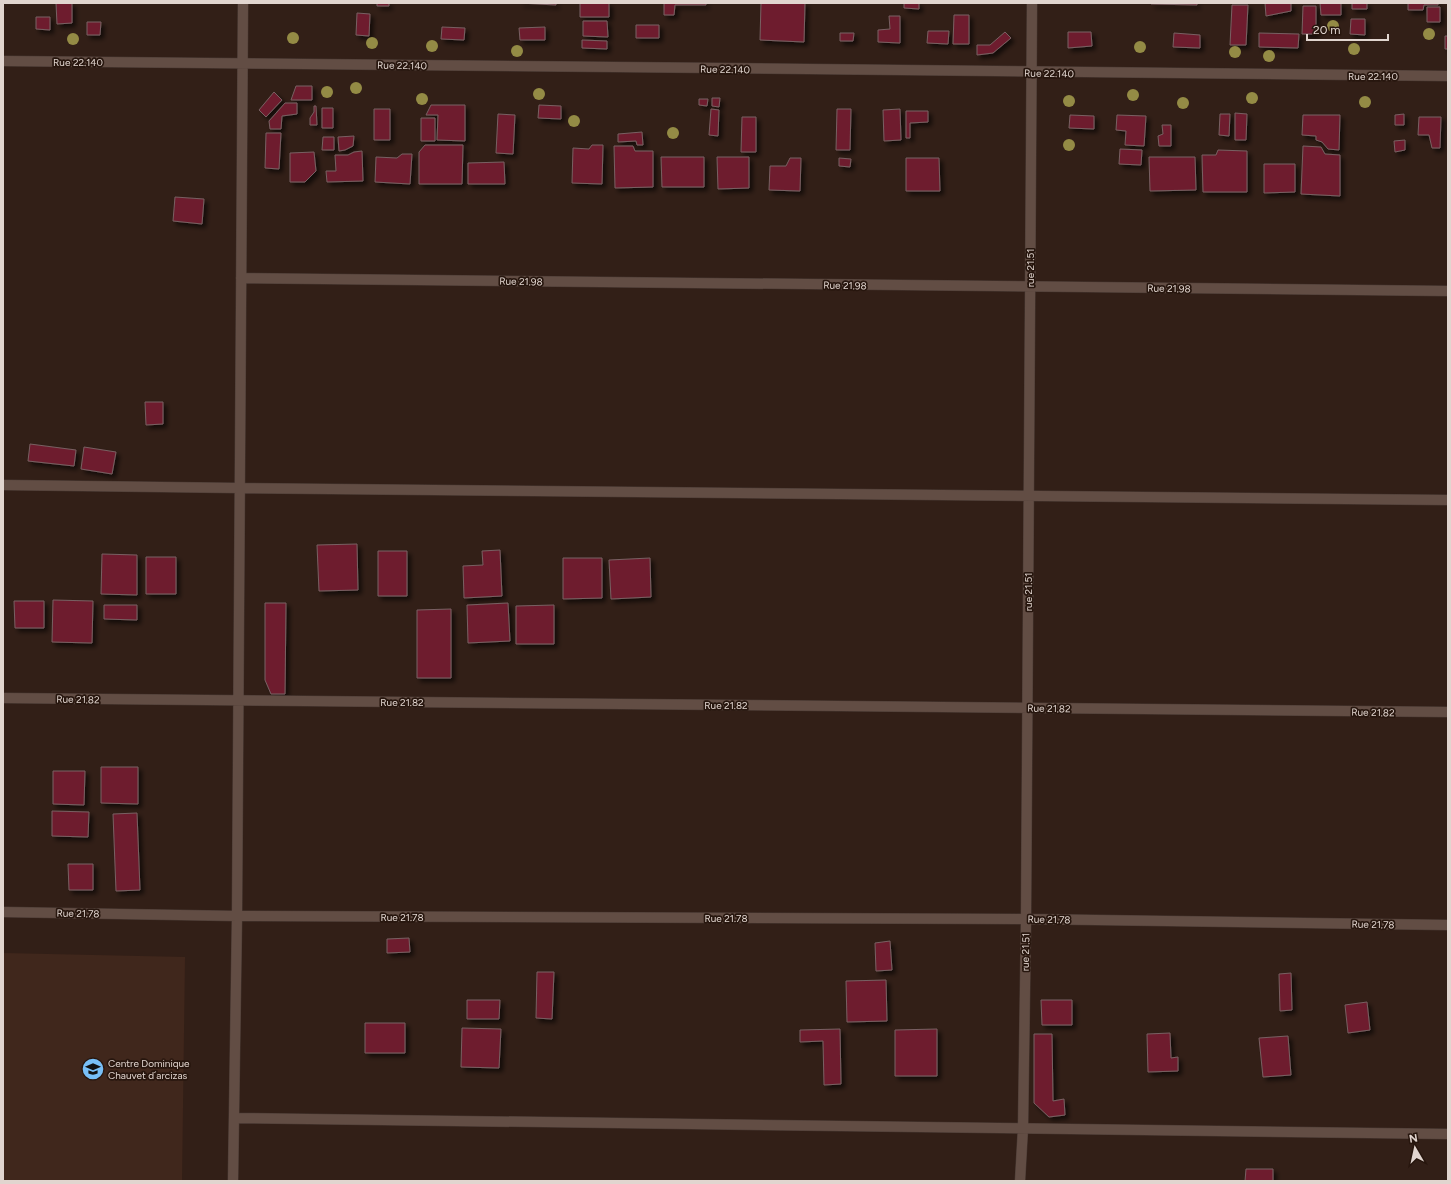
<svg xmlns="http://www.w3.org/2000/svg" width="1451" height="1184" font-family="Figtree,sans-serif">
<defs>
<filter id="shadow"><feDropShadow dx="3.5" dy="3.5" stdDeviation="2" flood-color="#0009"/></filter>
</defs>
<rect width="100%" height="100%" fill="#321f17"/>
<!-- built -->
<path fill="#40271c" d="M3,953L185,957L182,1181H3Z"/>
<!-- building -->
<path fill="#6e1e2f" stroke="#786062" filter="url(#shadow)" d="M56,3H72V23L57,24Z
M377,3H389V6H377Z
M520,3H556V5Z
M580,3H609V17H580Z
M664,3H706V5H675L674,15H664Z
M761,3H805L804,42L760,40Z
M904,3H919V9L904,8Z
M1151,3H1197V5L1151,4Z
M1265,3H1291V11L1266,16Z
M1320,3H1341V15H1321Z
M1352,3H1367V9H1352Z
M1408,3H1438V5H1424L1423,10H1408Z
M1232,5H1248L1246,45H1230Z
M1303,6H1316V34H1302Z
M1427,7H1440V22H1427Z
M357,13L370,14L369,36L356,35Z
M954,15H969V44H953Z
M889,16H900V43L878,42V30L890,29Z
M36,17H50V30L36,29Z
M1351,19H1365V35L1350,34Z
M583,21H607L608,37L583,36Z
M87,22H101L100,35H87Z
M636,25H659V38H636Z
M442,27L465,28L464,40L441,39Z
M545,27V40H520L519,28Z
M928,31H949L948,44L927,43Z
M1005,32L1011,38L993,53L977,55V45H990Z
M1068,32H1091L1092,46L1068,48Z
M840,33H854L853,41H840Z
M1174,33L1200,35V48L1173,47Z
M1259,33L1299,34L1298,48L1259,47Z
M1445,36H1448V49H1445Z
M582,40L607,41V49L582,48Z
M296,86H312V100H291Z
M274,92L282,100L266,117L259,110Z
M712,98H720L719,107L712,106Z
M699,99H708L707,106L699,105Z
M285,103H297V114L282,116L281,129H270L269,121Z
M431,105H465V141L437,140L438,115H426Z
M539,105L561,106V119L538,118Z
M314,106H316L317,125H310V118L314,112Z
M322,108H333V128H322Z
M374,109H390V140H374Z
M711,109L719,110L718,136L709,135Z
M837,109H851L850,150H836Z
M900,109L901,140L884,141L883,110Z
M906,111H928V122L910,123V138H906Z
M1235,113L1247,114L1246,140H1235Z
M498,114L515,115L513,154L496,153Z
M1220,114H1230L1229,136L1219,135Z
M1404,114V125H1395V115Z
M1070,115L1094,116V129L1069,128Z
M1117,115L1146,116L1144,146L1125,145L1126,131L1116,130Z
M1303,115H1340L1339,150L1328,149L1322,142L1316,140V136L1302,135Z
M742,117H756V152H741Z
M1419,117H1441L1440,148H1432L1429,135H1418Z
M421,118H435V141H421Z
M1162,125H1171V146H1159L1158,136L1163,134Z
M642,132L643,145H637L636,141L618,142V134Z
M266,133H281L279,169L265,168Z
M354,136L353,146L345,150L339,151L338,137Z
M323,137H334V150H322Z
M1405,140V150L1395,152L1394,141Z
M425,145H463L462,184H419V152Z
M592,145H603L602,184L572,183L573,148L589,149Z
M614,146H633L635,151H653V187L615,188Z
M1303,146L1321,147L1325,154L1340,155V196L1301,194Z
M1120,149L1142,150L1141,165L1119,164Z
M1218,150L1247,151V192H1203L1202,155H1216Z
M362,151L363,181L327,182L326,171H336L335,155H348L354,152Z
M314,152L316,171L305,182H290V153Z
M402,154H412L410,184L375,182L376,157L397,158Z
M661,157H704V187H662Z
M717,157H749V188L718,189Z
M1149,157H1195L1196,190L1150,191Z
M790,158H801L800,191L769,190L770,166H786Z
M839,158L851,159L850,167L839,166Z
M906,158H939L940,191H906Z
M504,162L505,184H468V163Z
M1264,164H1295V192L1264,193Z
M175,197L204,199L202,224L173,221Z
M145,402H163V424L146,425Z
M30,444L76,450L74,466L28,461Z
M84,447L116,452L112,474L81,469Z
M357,544L358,590L319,591L317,545Z
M500,550L502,596L464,598L463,566L483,565L482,551Z
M378,551H407V596H378Z
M102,554L137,555V595L101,594Z
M146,557H176V594H146Z
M563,558H602V598L563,599Z
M650,558L651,597L611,599L609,560Z
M53,600L93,601L92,643L52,642Z
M14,601H44V628H15Z
M265,603H286L285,694H271L265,680Z
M508,603L510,641L468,643L467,605Z
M104,605H137V620L104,619Z
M554,605V644H516V606Z
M451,609V678H417V610Z
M101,767H138V804L101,803Z
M53,771H85L84,805L53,804Z
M52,811L89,812L88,837L52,836Z
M137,813L140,890L116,891L113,814Z
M68,864H93V890H69Z
M409,938L410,952L387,953V939Z
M890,941L892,970L876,971L875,943Z
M537,972H554L552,1019L536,1018Z
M1291,973L1292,1010L1280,1011L1279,974Z
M886,980L887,1021L847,1022L846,981Z
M467,1000H500L499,1019H467Z
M1041,1000H1072V1025H1042Z
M1367,1002L1370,1030L1348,1033L1345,1005Z
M365,1023H405V1053H365Z
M462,1028L501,1029L499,1068L461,1067Z
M840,1029L841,1084L824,1085L823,1041L800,1042V1030Z
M937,1029V1076H895V1030Z
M1170,1033L1171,1058L1178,1057V1071L1148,1072L1147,1034Z
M1034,1034H1052L1053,1101L1064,1099L1065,1115L1049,1117L1034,1103Z
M1288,1036L1291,1075L1263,1077L1259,1038Z
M1246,1169H1273V1181H1245Z"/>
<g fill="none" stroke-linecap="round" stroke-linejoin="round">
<!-- street casing -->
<g stroke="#493a34" stroke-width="11">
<path id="street" d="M3,61C485,64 966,72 1448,76
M241,278L1448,291
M3,485L239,488L1448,500
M3,698L1448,712
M3,912L237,916L1026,919L1448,925
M235,1118L1448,1134
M233,1181L237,916L243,3
M1020,1181L1023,1128L1026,919L1032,3"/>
</g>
<!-- street -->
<use href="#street" stroke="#624d44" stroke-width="10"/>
</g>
<!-- trees -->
<g fill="#948b45">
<circle cx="1333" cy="26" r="6"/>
<circle cx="1429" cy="34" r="6"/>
<circle cx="293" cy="38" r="6"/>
<circle cx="73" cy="39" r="6"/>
<circle cx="372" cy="43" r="6"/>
<circle cx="432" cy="46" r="6"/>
<circle cx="1140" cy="47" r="6"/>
<circle cx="1354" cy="49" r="6"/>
<circle cx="517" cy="51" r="6"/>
<circle cx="1235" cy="52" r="6"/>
<circle cx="1269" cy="56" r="6"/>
<circle cx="356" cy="88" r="6"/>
<circle cx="327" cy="92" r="6"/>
<circle cx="539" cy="94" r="6"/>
<circle cx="1133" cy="95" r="6"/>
<circle cx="1252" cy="98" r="6"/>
<circle cx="422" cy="99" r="6"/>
<circle cx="1069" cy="101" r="6"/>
<circle cx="1365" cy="102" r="6"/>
<circle cx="1183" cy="103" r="6"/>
<circle cx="574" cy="121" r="6"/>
<circle cx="673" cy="133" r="6"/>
<circle cx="1069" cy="145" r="6"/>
</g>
<!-- icons -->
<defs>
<g id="school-disc" transform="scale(1.15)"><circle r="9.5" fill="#78bff7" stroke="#27160e"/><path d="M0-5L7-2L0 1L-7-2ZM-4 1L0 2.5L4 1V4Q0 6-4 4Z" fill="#111"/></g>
</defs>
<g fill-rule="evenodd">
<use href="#school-disc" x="93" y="1069"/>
</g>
<g text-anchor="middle" stroke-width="3.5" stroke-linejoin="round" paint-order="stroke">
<!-- street labels -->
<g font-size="10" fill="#e1d5cf" stroke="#27160e">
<text x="78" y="66">Rue 22.140</text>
<text transform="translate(402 65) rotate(1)" y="4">Rue 22.140</text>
<text transform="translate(725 69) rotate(1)" y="4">Rue 22.140</text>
<text transform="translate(1049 73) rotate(1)" y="4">Rue 22.140</text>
<text x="1373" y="80">Rue 22.140</text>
<text transform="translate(1030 268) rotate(-90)" y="4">rue 21.51</text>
<text transform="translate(521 281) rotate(1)" y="4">Rue 21.98</text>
<text transform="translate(845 285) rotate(1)" y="4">Rue 21.98</text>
<text transform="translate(1169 288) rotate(1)" y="4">Rue 21.98</text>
<text transform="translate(1028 592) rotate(-90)" y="4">rue 21.51</text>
<text transform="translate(78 699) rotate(1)" y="4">Rue 21.82</text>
<text x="402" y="706">Rue 21.82</text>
<text x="726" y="709">Rue 21.82</text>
<text transform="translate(1049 708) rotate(1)" y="4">Rue 21.82</text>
<text transform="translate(1373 712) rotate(1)" y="4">Rue 21.82</text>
<text transform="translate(78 913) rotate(1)" y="4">Rue 21.78</text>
<text x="402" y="921">Rue 21.78</text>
<text x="726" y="922">Rue 21.78</text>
<text transform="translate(1049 919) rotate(1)" y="4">Rue 21.78</text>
<text transform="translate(1373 924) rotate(1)" y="4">Rue 21.78</text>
<text transform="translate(1025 952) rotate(-89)" y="4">rue 21.51</text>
</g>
<!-- poi labels -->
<g font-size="10" fill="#e1d5cf" stroke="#27160e" text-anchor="start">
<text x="108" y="1067">Centre Dominique<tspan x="108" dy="12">Chauvet d´arcizas</tspan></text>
</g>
</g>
<!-- border -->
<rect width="1451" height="1184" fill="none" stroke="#e1d5cf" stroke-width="8"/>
<!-- north arrow -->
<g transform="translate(1415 1148) rotate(351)" stroke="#27160e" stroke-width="3" paint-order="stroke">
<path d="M0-3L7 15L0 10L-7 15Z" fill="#e1d5cf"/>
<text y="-6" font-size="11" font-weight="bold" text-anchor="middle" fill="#e1d5cf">N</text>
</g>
<!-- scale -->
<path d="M1307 34v6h81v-6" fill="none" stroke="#e1d5cf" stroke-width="2"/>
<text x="1313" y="34" font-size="12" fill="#e1d5cf" stroke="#27160e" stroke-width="3" paint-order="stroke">20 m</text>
</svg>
